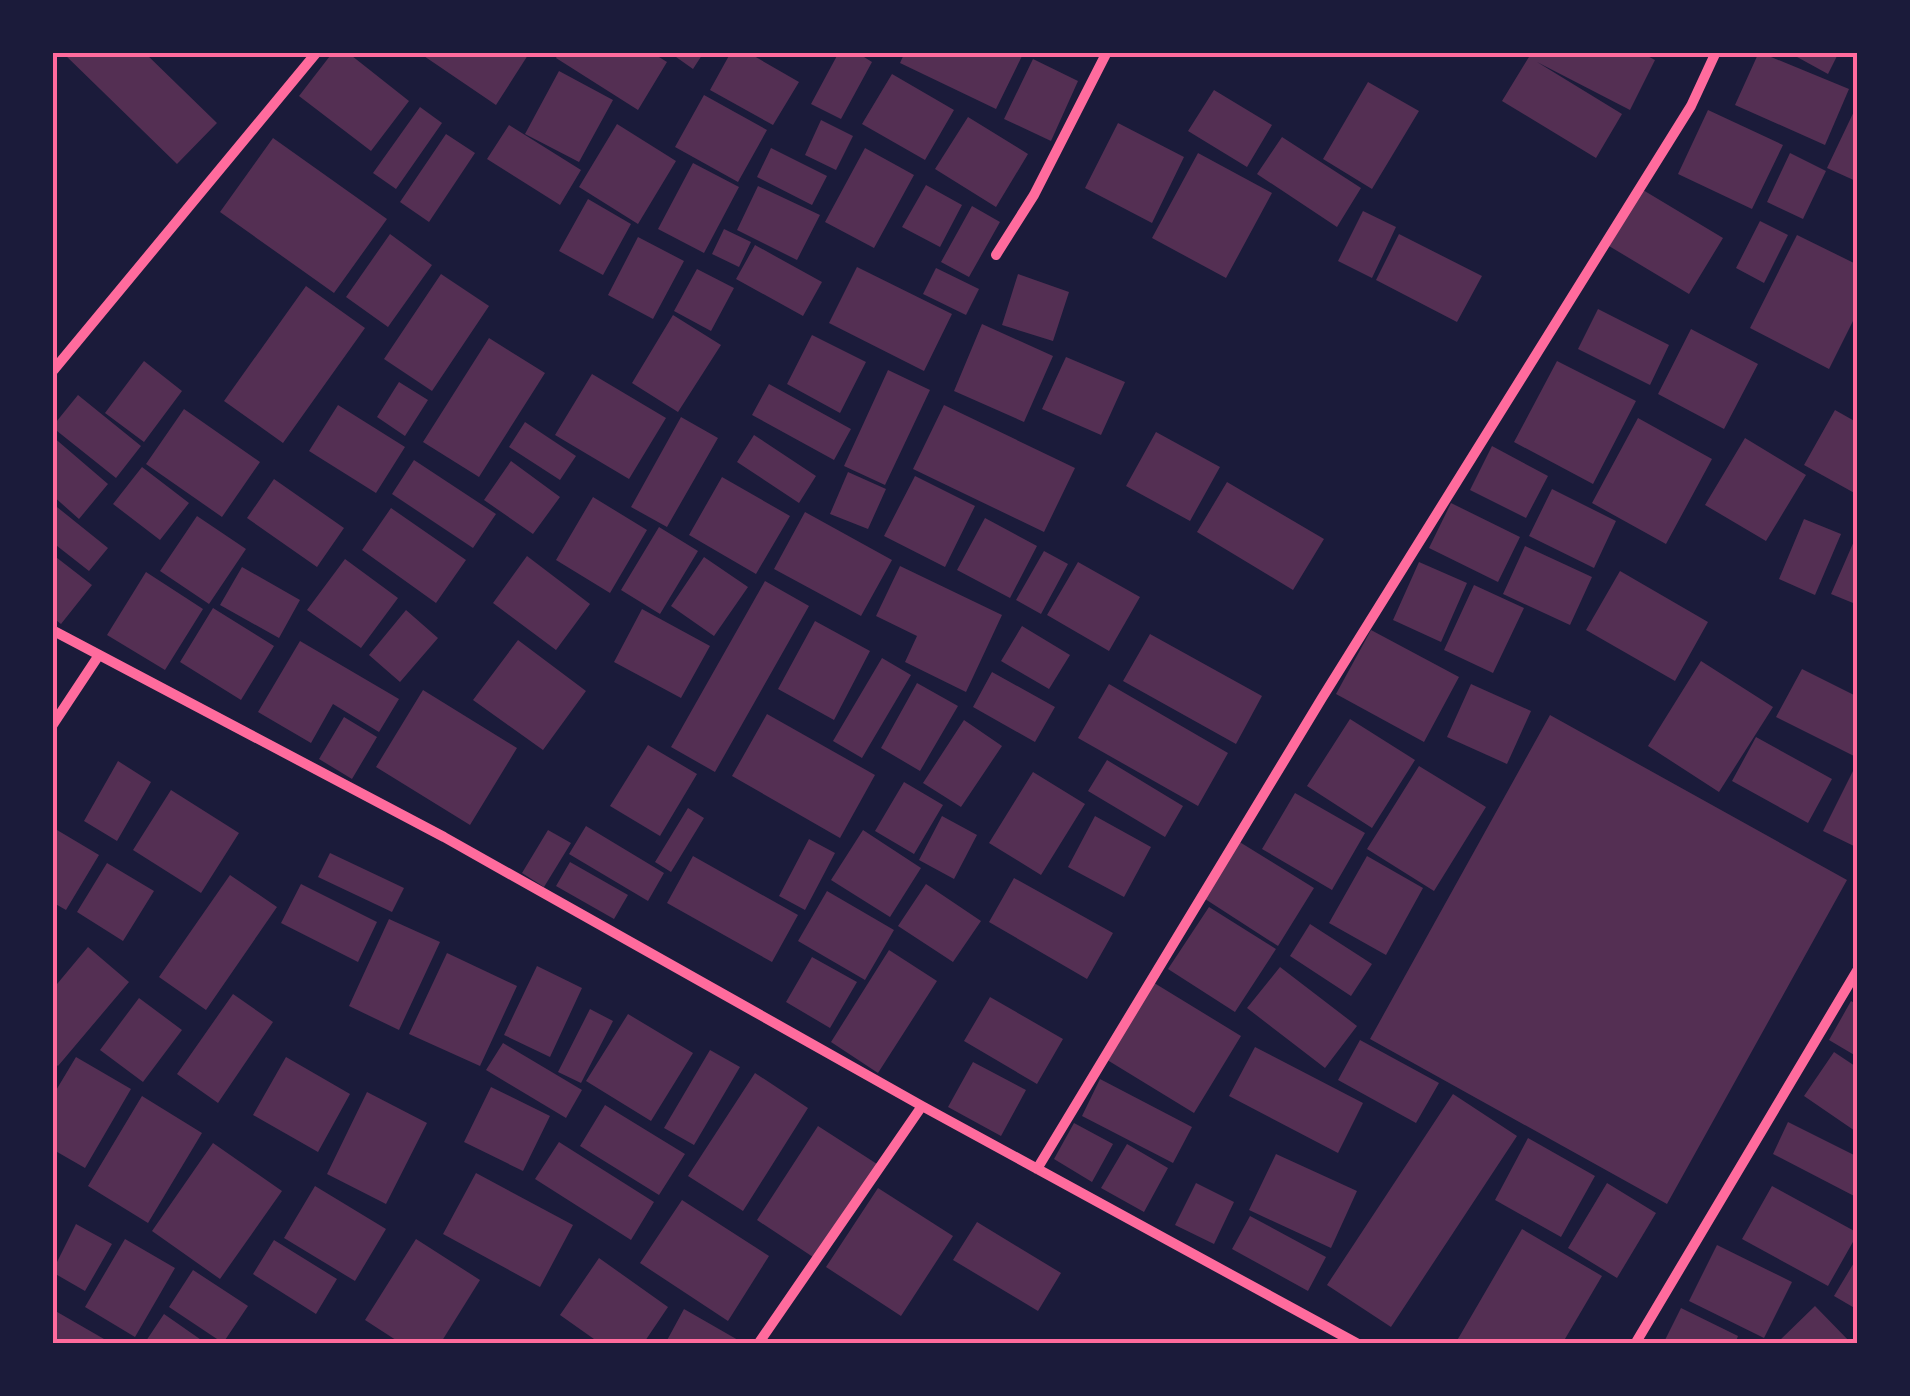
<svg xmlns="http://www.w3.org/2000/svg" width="1910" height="1396" font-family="Cabin,sans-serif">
<rect width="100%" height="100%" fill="#1b1b3a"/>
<!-- building -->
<path fill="#542f53" d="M62,52H144L217,123L177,164Z
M333,52H347L409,101L371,151L299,96Z
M418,52H524L528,55L496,105Z
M560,52H651L667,62L638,110L556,58Z
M669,52H704L693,69Z
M731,52H747L799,82L773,125L710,90Z
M839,52H856L872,62L841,119L811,104Z
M905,52H1024L996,109L900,63Z
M1532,52H1640L1655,60L1630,110L1537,62L1622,114L1596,158L1502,101Z
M1759,52L1849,89L1825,145L1735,105Z
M1788,52H1839L1828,74Z
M1033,59L1078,81L1051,141L1004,119Z
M559,71L613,100L579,162L525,134Z
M892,74L954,110L925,160L862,124Z
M1368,82L1419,111L1372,189L1323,159Z
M1214,90L1272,125L1247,167L1188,131Z
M704,95L767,130L738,182L675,147Z
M1858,103V182L1827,168Z
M420,107L442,123L396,189L373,173Z
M1708,110L1783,145L1752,209L1678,174Z
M968,117L1028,154L996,207L935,169Z
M821,120L853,136L836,170L805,155Z
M1118,123L1184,157L1152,223L1085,188Z
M617,124L676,161L638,224L579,187Z
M509,125L581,170L560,205L487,159Z
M446,134L475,153L429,222L400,202Z
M1282,137L1361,188L1337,227L1257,174Z
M273,138L387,219L334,293L220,212Z
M771,148L827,176L812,205L757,177Z
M865,148L914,175L874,248L825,222Z
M1198,153L1272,193L1226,278L1152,238Z
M1790,153L1826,171L1803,219L1767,202Z
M693,163L739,187L704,253L658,229Z
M926,185L962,205L940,247L902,227Z
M758,186L820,215L797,260L737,230Z
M1643,190L1723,238L1689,294L1609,246Z
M588,199L631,224L603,275L559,251Z
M972,206L1000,222L969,277L941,262Z
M1363,211L1396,227L1372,278L1338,261Z
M1760,221L1788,235L1764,283L1736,268Z
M724,229L751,242L739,267L712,254Z
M390,234L432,265L388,327L346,297Z
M1399,234L1482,276L1457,322L1376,280Z
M1797,235L1858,265V311L1829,369L1750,328Z
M638,237L684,261L653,319L608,295Z
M755,245L822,282L803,316L736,279Z
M857,267L952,314L924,371L829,323Z
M936,268L979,289L966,315L923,294Z
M697,269L734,288L711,331L674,311Z
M441,274L489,306L432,391L384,359Z
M1018,274L1069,292L1053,341L1002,325Z
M306,286L365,328L283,443L224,401Z
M1598,309L1669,345L1650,385L1578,349Z
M673,315L721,345L678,412L632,383Z
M982,324L1053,356L1024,422L954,391Z
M1691,329L1758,364L1724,429L1658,394Z
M812,335L866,362L840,413L787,384Z
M489,338L545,373L479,477L423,442Z
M1066,357L1125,382L1101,435L1042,409Z
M144,361L182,391L144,442L105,413Z
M1557,361L1636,401L1593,484L1514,442Z
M888,370L930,390L885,485L844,466Z
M592,374L666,418L629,479L555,435Z
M399,382L428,400L405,436L377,417Z
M769,384L851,429L834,460L752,415Z
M78,395L141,446L116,478L52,427Z
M338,405L405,447L376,493L309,451Z
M944,405L1075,468L1044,532L913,469Z
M184,409L260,462L222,517L146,464Z
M1835,410L1858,423V495L1804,465Z
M681,417L718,438L667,527L631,507Z
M1638,418L1712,459L1666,544L1592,503Z
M525,422L576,456L560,480L509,447Z
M1156,432L1220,467L1190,521L1126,486Z
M754,435L816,476L799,503L737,462Z
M52,436L108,484L79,519L52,495Z
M1745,438L1806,475L1766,541L1705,505Z
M1492,446L1548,476L1526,518L1470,490Z
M414,460L496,514L473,548L392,494Z
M511,461L560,497L533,534L484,500Z
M142,467L189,503L160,540L113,504Z
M848,472L886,489L868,529L830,514Z
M915,476L975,506L945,567L884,536Z
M722,477L790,516L756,574L689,535Z
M274,479L344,528L317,567L247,518Z
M1227,482L1324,539L1293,590L1197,532Z
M1552,489L1616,521L1594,568L1529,536Z
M593,497L647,530L610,593L556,560Z
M52,503L108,548L89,571L52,542Z
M1451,503L1520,537L1498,582L1429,548Z
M391,508L466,560L436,603L362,550Z
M805,512L892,560L861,616L774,569Z
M197,516L246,549L209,604L160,571Z
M985,518L1037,546L1010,598L957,570Z
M1804,519L1841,534L1815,595L1779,579Z
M659,527L698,551L660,614L621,590Z
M1858,532V605L1831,594Z
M1525,546L1592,577L1570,625L1503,594Z
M1044,551L1068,564L1041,614L1016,600Z
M52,554L92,585L61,624L52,617Z
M527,556L590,604L556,650L493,603Z
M704,557L748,587L714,636L671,606Z
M345,559L398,598L361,648L307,610Z
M1078,562L1140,597L1109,651L1047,615Z
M1419,562L1467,583L1441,642L1393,620Z
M900,566L1002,615L966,692L905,662L917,636L876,616Z
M242,567L300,600L279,638L220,605Z
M1620,571L1708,622L1675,681L1586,630Z
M146,572L203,609L165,670L107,635Z
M765,581L809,606L715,772L671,747Z
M1474,585L1524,608L1493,673L1444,650Z
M213,608L274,646L241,700L180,662Z
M642,609L710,646L681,698L614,662Z
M406,610L438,638L400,682L369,655Z
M815,621L870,651L834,720L778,689Z
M1022,626L1070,655L1049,689L1001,661Z
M1371,630L1459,677L1424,742L1336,694Z
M1150,634L1262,696L1236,744L1123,681Z
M518,640L586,691L543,750L473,700Z
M300,641L399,699L379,732L333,704L311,743L258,712Z
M882,658L911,675L862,758L833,741Z
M1701,661L1773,707L1719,792L1648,746Z
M1802,669L1858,697V758L1776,717Z
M992,672L1055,707L1035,742L973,707Z
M917,683L958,706L920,771L881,748Z
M1109,684L1228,753L1198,806L1078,738Z
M1471,684L1531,711L1507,764L1447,737Z
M423,690L517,748L470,825L376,767Z
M767,714L875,775L840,838L732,776Z
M1550,715L1847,880L1667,1204L1370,1039Z
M344,717L377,737L352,779L319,759Z
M1350,719L1415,760L1372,828L1307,786Z
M964,720L1002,746L961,807L923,783Z
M1756,737L1832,779L1808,823L1732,781Z
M648,745L697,774L660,836L610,806Z
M1107,760L1183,806L1165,837L1088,791Z
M118,761L151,782L117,841L84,821Z
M1858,761V848L1823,831Z
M1419,766L1486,807L1434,891L1367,849Z
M1033,772L1085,804L1041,875L989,843Z
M904,782L943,805L914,854L875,831Z
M171,790L239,833L201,893L133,850Z
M1295,793L1365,833L1332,890L1262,849Z
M688,808L704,818L671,872L655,862Z
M942,816L977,835L954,879L919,860Z
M1095,816L1151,847L1124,897L1068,867Z
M586,826L664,873L648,901L569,854Z
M52,827L99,855L66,910L52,902Z
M548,830L571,843L544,887L522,873Z
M863,830L921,868L890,917L831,880Z
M809,839L835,853L805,910L779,896Z
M1238,841L1314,888L1278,946L1202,897Z
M330,853L404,888L392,912L318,877Z
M693,856L798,915L772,962L667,903Z
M1367,856L1423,888L1386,955L1329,923Z
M570,862L628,895L614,919L556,886Z
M107,863L154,891L123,941L77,912Z
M230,875L277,907L206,1010L159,977Z
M1014,878L1113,933L1087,979L989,922Z
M301,884L377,922L358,962L281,923Z
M926,884L981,921L953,962L898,926Z
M827,891L894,930L865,980L798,941Z
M1209,907L1276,949L1235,1012L1168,969Z
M389,919L440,942L399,1030L349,1006Z
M1310,924L1372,964L1351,996L1290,956Z
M88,947L129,982L58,1066L52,1061V990Z
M889,950L937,981L878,1073L831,1042Z
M447,953L517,986L480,1066L409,1034Z
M812,957L857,982L830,1028L786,1002Z
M537,966L582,988L550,1057L504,1035Z
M1280,967L1357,1026L1325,1068L1247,1008Z
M1151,981L1241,1036L1194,1113L1104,1058Z
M233,994L273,1022L218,1103L177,1074Z
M990,997L1063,1039L1037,1084L964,1041Z
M139,998L182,1030L143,1082L100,1050Z
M1851,1001L1858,1005L1856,1056L1829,1040Z
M590,1009L613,1021L581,1083L558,1072Z
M628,1014L693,1053L651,1121L586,1081Z
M1360,1040L1439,1083L1416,1123L1338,1080Z
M503,1043L582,1090L566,1118L486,1070Z
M1255,1047L1363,1103L1338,1153L1229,1096Z
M710,1050L740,1067L694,1145L664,1128Z
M1834,1052L1858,1068V1133L1804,1096Z
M76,1057L131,1089L85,1168L52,1149V1097Z
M286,1057L350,1094L318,1152L253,1115Z
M973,1062L1026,1090L1001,1136L948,1107Z
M755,1073L808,1108L743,1211L688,1176Z
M1100,1079L1192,1127L1173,1163L1082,1116Z
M491,1087L550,1116L523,1171L464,1142Z
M367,1092L427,1123L386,1204L327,1174Z
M1453,1094L1517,1136L1391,1327L1327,1285Z
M142,1096L202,1133L148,1223L88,1186Z
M605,1105L685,1154L659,1195L580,1146Z
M1788,1122L1858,1157V1198L1773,1154Z
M1074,1123L1113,1144L1092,1182L1054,1159Z
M818,1126L877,1164L816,1259L757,1220Z
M1528,1138L1595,1176L1561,1237L1495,1200Z
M559,1142L654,1202L631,1240L535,1179Z
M213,1143L282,1191L220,1279L152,1231Z
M1127,1144L1168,1168L1144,1212L1101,1188Z
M1276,1154L1357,1191L1331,1248L1249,1210Z
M476,1173L573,1225L540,1287L443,1234Z
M1196,1183L1234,1202L1214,1244L1175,1225Z
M1607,1183L1656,1213L1617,1278L1568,1248Z
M315,1186L386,1229L355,1281L284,1238Z
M1772,1186L1858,1233L1828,1286L1742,1239Z
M878,1188L953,1236L901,1316L826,1267Z
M682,1200L769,1256L728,1321L640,1263Z
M1250,1216L1326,1257L1308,1291L1232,1249Z
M977,1222L1061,1273L1038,1311L953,1260Z
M76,1224L112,1244L85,1291L52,1272Z
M1522,1229L1602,1276L1562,1344H1455Z
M125,1239L175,1268L135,1337L85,1307Z
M416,1239L480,1280L440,1344H402L365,1320Z
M274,1240L337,1279L316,1314L253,1274Z
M1717,1245L1792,1282L1764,1338L1689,1301Z
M1858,1256V1310L1834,1296Z
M599,1258L668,1307L643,1344H601L560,1315Z
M193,1270L248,1306L223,1343L169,1307Z
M1815,1306L1852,1344H1776Z
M1681,1308L1738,1336L1735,1344H1663Z
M52,1309L104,1339L101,1344H52Z
M684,1309L745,1344H665Z
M164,1314L207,1344H144Z"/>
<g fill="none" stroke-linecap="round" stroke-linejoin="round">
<!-- minor -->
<path stroke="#ff6b9d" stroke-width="10" d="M996,255L1034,195L1107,52
M52,372L317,52
M52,630L444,837L922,1106L1358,1344
M52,726L99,655
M1037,1169L1322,698L1691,106L1716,52
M758,1344L922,1106
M1635,1344L1858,969"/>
</g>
<!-- border -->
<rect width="1910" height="1396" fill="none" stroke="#1b1b3a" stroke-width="110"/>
<rect x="55" y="55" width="1800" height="1286" fill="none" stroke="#ff6b9d" stroke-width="4"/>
</svg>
